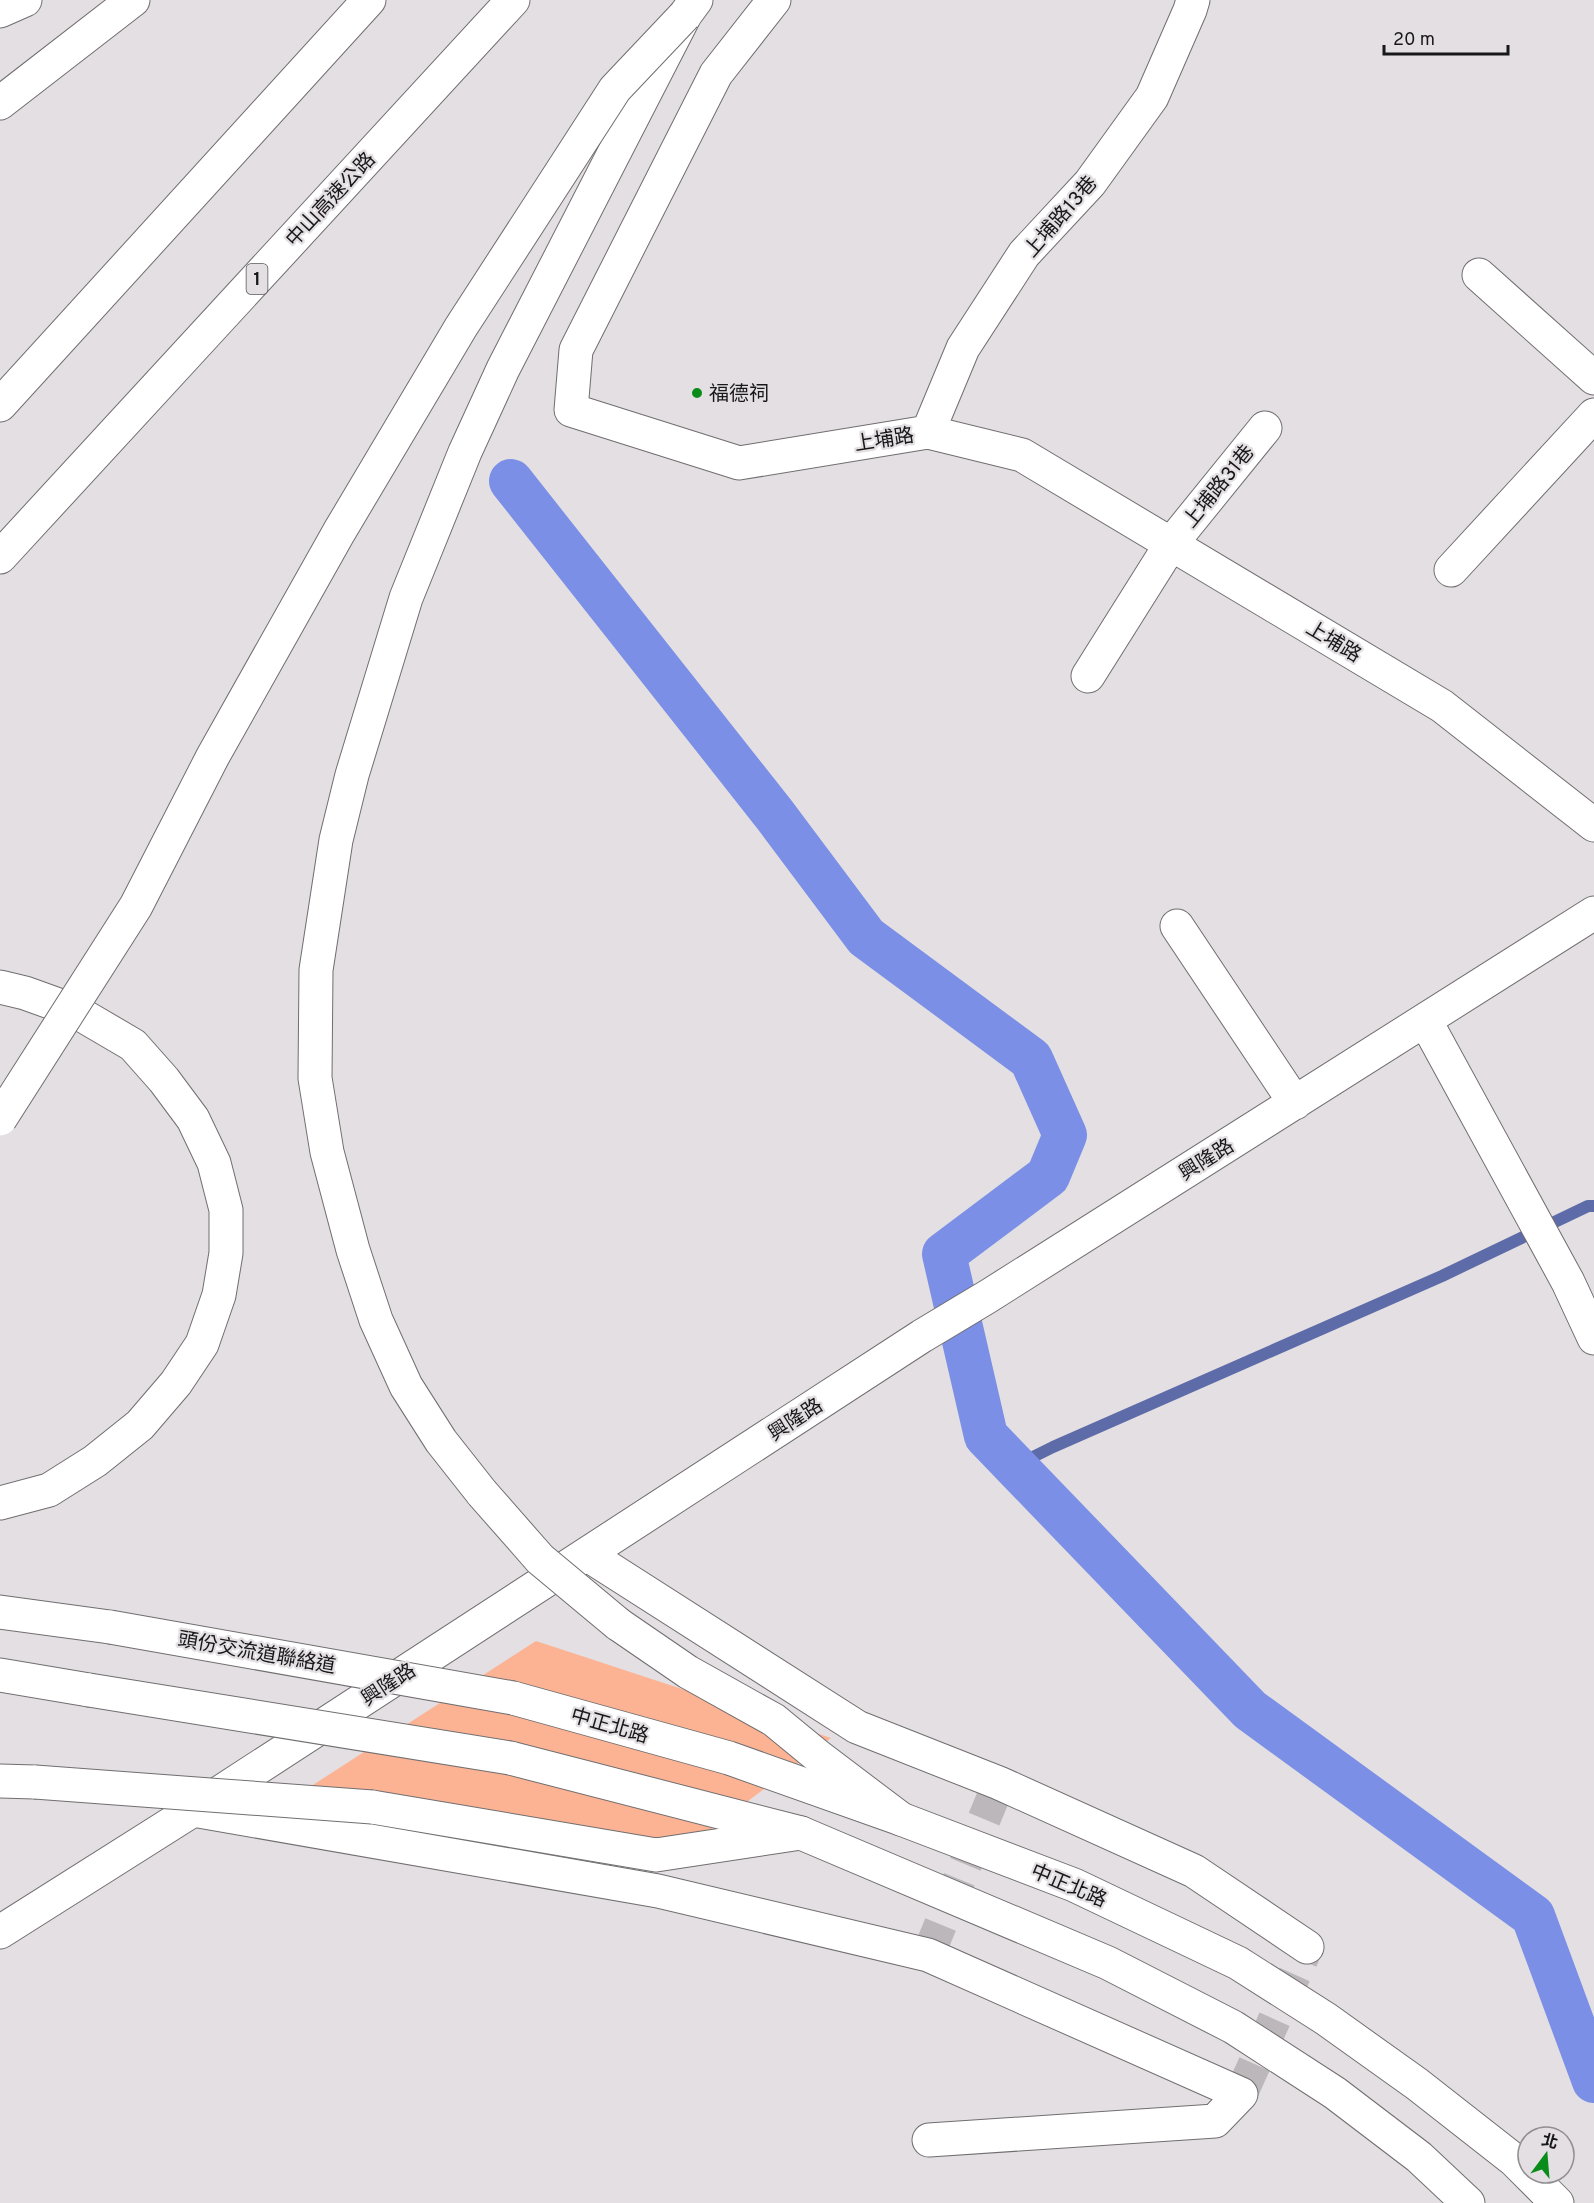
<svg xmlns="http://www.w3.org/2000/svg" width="1594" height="2203" font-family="Overpass,'Noto Sans TC',sans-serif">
<rect width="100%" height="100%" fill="#e3dfe2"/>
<!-- green -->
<path fill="#fcb394" d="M536,1641L831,1738L656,1871L271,1812Z"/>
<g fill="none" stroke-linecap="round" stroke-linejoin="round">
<!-- stream -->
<path stroke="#5d6ba8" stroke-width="12" d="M1015,1466L1053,1447L1442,1276L1588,1206H1594"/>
<!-- canal -->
<path stroke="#7a8fe5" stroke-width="44" d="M511,481L774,814L866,937L1031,1059L1065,1135L1048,1176L944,1254L986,1436L1250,1710L1533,1916L1594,2081"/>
<!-- minor-tunnel -->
<path stroke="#bbb7ba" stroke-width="33" stroke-dasharray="33 16" stroke-linecap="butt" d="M928,1955L999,1783
M1241,2094L1307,1947"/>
<!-- minor casing -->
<g stroke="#716e70" stroke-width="35">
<path id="minor" d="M774,0L716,74L576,350L571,410L739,463L928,432L1022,455L1442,706L1594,825
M1479,275L1594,378
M928,432L963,348L1024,254L1090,183L1152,97L1190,10L1193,0
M1451,570L1594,415
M1088,676L1171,544L1265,428
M1177,926L1295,1103
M1425,1020L1568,1282L1594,1338
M588,1555L857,1727L999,1783L1194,1871L1307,1947
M193,1810L658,1891L928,1955L1241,2094L1215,2121L929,2140
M0,1932L193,1810L922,1336L987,1297L1594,913"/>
</g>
<!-- major casing -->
<g stroke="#716e70" stroke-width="35">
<path id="major" d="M0,1612L110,1627
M0,1675L89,1690
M513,1698L729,1758L901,1819L1074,1885L1238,1963L1326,2019L1417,2084L1514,2160L1557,2203
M510,1758L801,1833L1108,1963L1233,2027L1335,2093L1419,2157L1468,2203"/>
</g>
<!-- highway casing -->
<g stroke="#716e70" stroke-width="35">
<path id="highway" d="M0,11L25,0
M0,103L133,0
M0,405L369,0
M0,557L513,0
M0,987L25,993L75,1011L133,1045L164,1080L193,1119L214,1163L226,1210V1253L219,1295L202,1344L176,1383L140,1425L95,1461L49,1490L0,1503
M482,1493L441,1441L406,1386L376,1320L353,1250L327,1152L315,1078L316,970L336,840L352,775L406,598L465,452L503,369L685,15L696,0
M618,1624L688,1672L774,1720L819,1757L901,1819
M0,1781L35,1782
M372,1807L656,1855L801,1833"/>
</g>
<!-- minor -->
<use href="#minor" stroke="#fff" stroke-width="33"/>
<!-- major -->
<use href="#major" stroke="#fff" stroke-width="33"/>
<!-- highway -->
<use href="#highway" stroke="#fff" stroke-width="33"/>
<!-- major-bridge casing -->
<g stroke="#716e70" stroke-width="35" stroke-linecap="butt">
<path id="major-bridge" d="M110,1627L513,1698
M89,1690L510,1758"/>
</g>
<!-- highway-bridge casing -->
<g stroke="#716e70" stroke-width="35" stroke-linecap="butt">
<path id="highway-bridge" d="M0,1119L136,906L213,756L339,532L461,327L615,89L685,15
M482,1493L540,1559L618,1624
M35,1782L372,1807"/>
</g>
<!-- major-bridge -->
<use href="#major-bridge" stroke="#fff" stroke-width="33"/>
<!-- highway-bridge -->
<use href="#highway-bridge" stroke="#fff" stroke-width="33"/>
</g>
<!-- markers -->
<circle fill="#098c19" stroke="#e3dfe2" stroke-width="2" cx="697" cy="393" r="6"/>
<g text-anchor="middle" stroke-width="4.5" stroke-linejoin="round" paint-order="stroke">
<!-- shield labels -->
<rect fill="#e3dfe2" stroke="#565455" stroke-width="1.5" x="246.5" y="264" width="21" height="30" rx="4.5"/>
<g font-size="18" font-weight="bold" fill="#191819">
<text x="257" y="285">1</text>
</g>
<!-- street labels -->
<g font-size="20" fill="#191819" stroke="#e3dfe2">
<text transform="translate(330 199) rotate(-47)" y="7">中山高速公路</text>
<text transform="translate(1060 216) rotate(-49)" y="7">上埔路13巷</text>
<text transform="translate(884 439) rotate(-9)" y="7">上埔路</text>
<text transform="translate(1218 486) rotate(-51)" y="7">上埔路31巷</text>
<text transform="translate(1334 641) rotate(31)" y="7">上埔路</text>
<text transform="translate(1206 1159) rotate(-32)" y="7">興隆路</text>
<text transform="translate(795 1419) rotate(-33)" y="7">興隆路</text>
<text transform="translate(257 1652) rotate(10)" y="7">頭份交流道聯絡道</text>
<text transform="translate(388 1684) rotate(-33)" y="7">興隆路</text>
<text transform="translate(610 1725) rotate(16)" y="7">中正北路</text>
<text transform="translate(1069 1885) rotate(23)" y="7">中正北路</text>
</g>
<!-- poi labels -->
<g font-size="20" fill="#191819" stroke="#e3dfe2" text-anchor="start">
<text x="709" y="400">福德祠</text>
</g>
</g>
<!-- north arrow -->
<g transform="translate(1546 2155) rotate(16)"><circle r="28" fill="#e3dfe2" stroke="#928f92" stroke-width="1.5"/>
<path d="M0-4.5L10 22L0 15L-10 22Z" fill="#098c19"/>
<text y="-9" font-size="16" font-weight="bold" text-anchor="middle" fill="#191819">北</text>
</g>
<!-- scale -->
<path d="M1384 45v9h124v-9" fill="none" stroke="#191819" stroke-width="3"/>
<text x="1393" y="45" font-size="18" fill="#191819" stroke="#e3dfe2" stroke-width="4.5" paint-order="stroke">20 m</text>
</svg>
